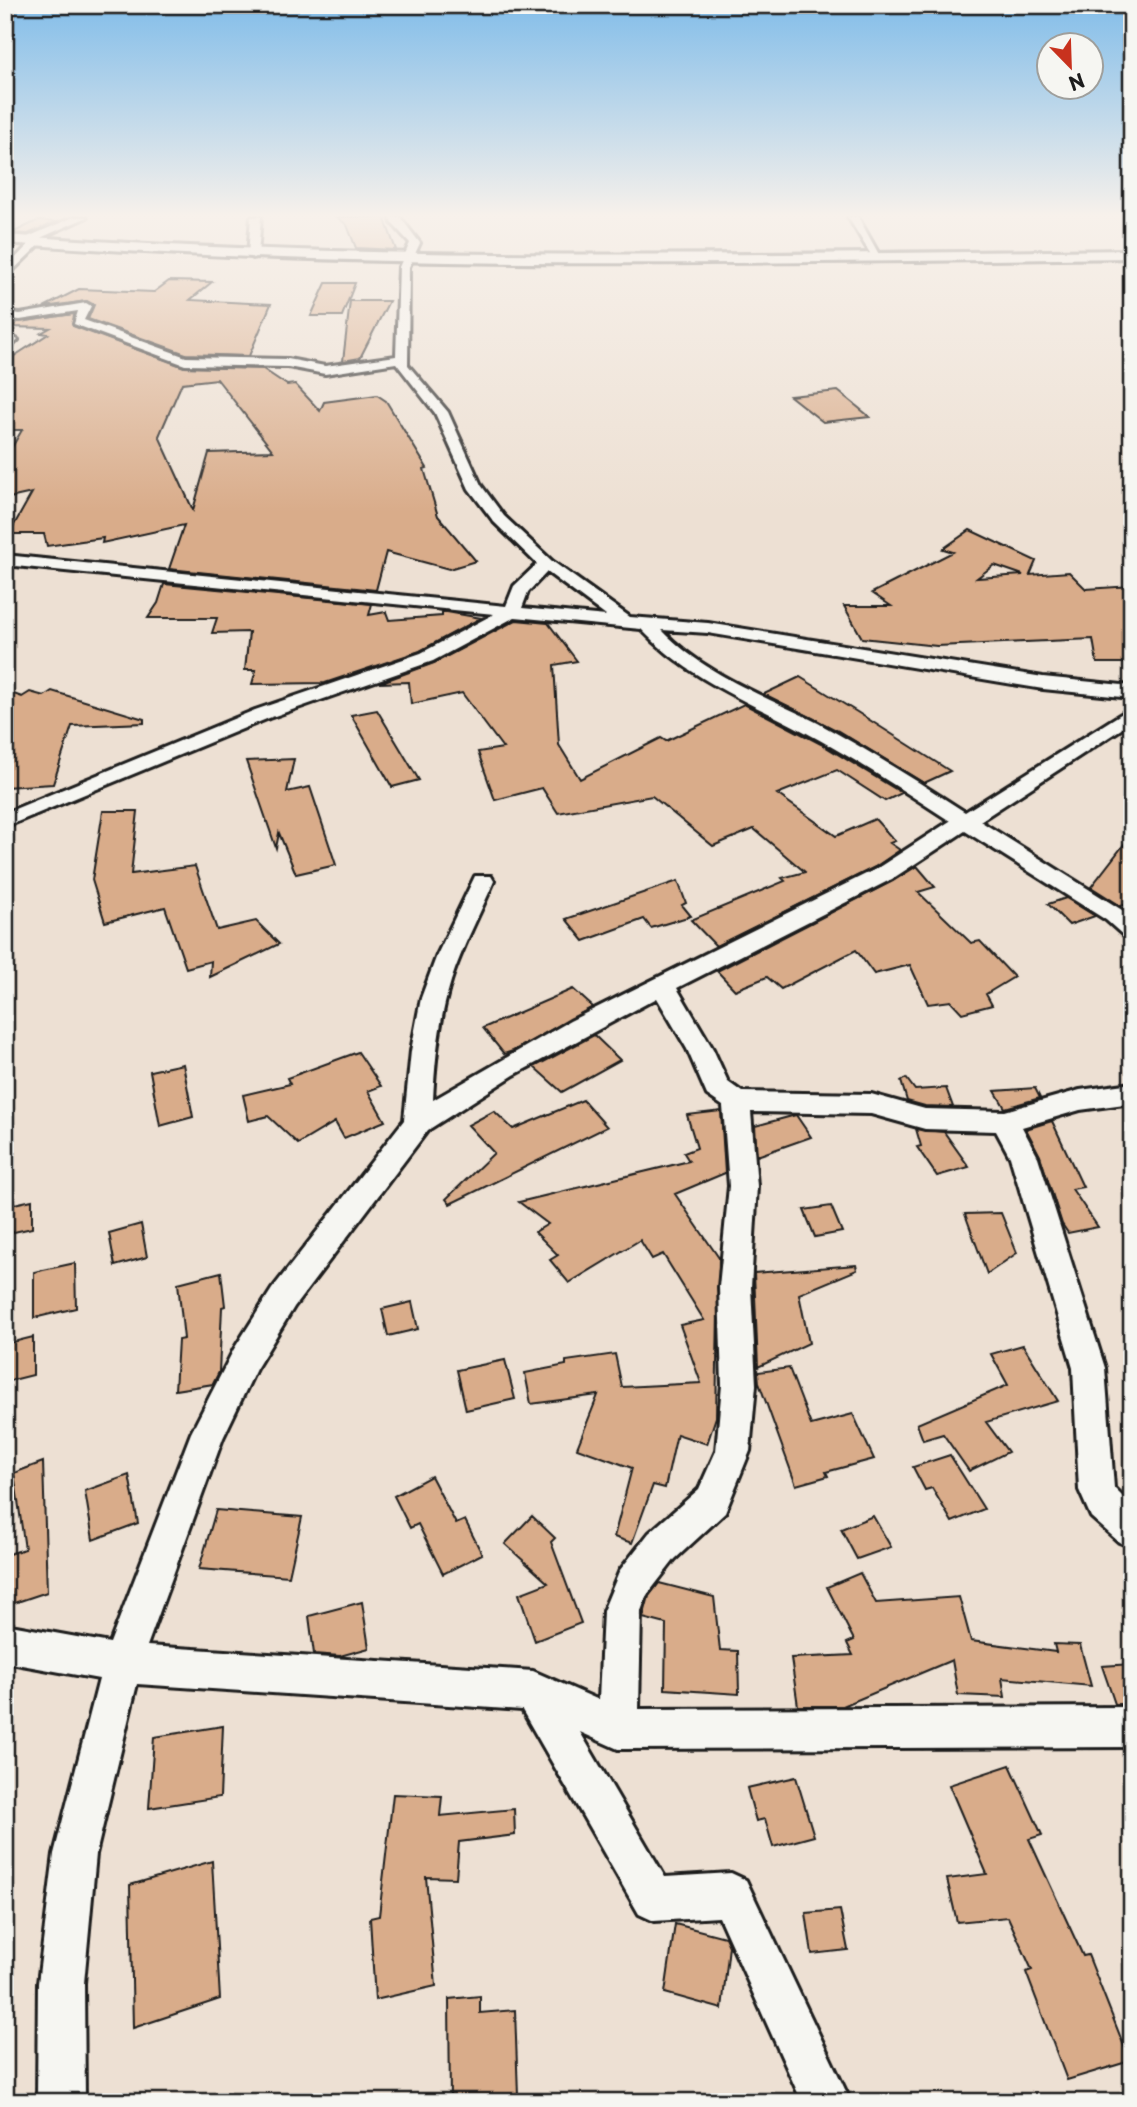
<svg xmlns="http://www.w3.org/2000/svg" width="1137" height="2107" font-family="'Playpen Sans',sans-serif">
<rect width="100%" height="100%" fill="#ede0d3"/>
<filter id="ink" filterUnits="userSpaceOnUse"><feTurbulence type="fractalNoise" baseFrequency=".0143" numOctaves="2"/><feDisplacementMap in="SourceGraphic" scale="14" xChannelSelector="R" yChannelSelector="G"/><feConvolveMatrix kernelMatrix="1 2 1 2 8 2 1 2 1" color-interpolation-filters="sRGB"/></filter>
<g filter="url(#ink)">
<!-- building -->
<path fill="#d9ac8a" stroke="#1c1c1c" stroke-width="2" fill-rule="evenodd" d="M337,217H384L396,250L356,248L347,225Z
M39,220L56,222L28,234L12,233Z
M169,281L212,282L190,300L271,304L249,356L186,354L88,319L94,305L87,301L44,307L79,289L154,292Z
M326,283H355L342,316H311Z
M350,301H389L360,358L343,361Z
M74,314L73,326L184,367L263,369L287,385L295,384L320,411L324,402L377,395L386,401L427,468L424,469L438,516L476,561L449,569L386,552L376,590L169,569L184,525L102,543L103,538L47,546L44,534H9L32,493L5,499V459L22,430H5V362L48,334L41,333L50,328L10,327L18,322ZM217,379L273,451L209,453L193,510L159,436L182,383Z
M838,391L870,417L823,422L790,396Z
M970,530L1036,561L1030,575L1069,572L1086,589L1132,586V663H1097L1093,639L937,646L862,638L844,606H891L872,593L953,552L943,549ZM994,565L1023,575L977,578Z
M164,584L372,604L369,615L386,612L389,620L442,616V612H447L481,618L420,651L325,683L252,684L256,670H245L249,632L212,633L217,618H148L158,603Z
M516,620L548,623L577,661L554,665L559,745L580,779L661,738L666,741L744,704L821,744L902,793L885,801L837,770L777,794L836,836L875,819L895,841L890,843L900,850L875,867L716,946L691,920L785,881L782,878L805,872L754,829L713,846L652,796L558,813L542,788L495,800L478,752L503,748L462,693L411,704L409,682L379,683L434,663Z
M800,677L857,712L950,771L924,783L838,731L764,694Z
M5,691L22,697L30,692L44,696L52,691L144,719V723L72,726L53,784L5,787Z
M377,710L419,780L392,787L351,715Z
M294,759L287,792L310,787L336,865L296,874L279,833L276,848L246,761Z
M103,811H138L131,874L195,866L217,930L256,921L279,944L210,977L211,961L186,968L165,907L105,922L92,880Z
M1132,834V902L1121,906L1091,887Z
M917,866L935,887L918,892L971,943L980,941L1014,977L986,994L992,1005L962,1013L951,1001L928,1004L910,965L874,974L856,950L781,989L767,977L735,990L717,971L893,881Z
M678,881L686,903L682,905L691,916L651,928L644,919L584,941L566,919Z
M1066,898L1095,916L1069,925L1048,904Z
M573,989L593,1007L513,1051L504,1054L483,1028Z
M594,1035L620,1060L562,1092L534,1067Z
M358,1052L381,1086L368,1091L385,1121L344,1138L335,1122L298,1144L268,1116L249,1121L243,1095L290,1084L287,1078Z
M183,1064L193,1117L160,1126L150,1071Z
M906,1078L915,1090L946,1088L953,1107L925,1106L907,1101L901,1081Z
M1035,1088L1040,1098L1005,1108L995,1091Z
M583,1100L607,1127L450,1204L446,1199L494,1153L468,1125L494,1111L513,1129Z
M721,1111L725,1173L675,1194L719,1258L716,1417L707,1444L677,1434L665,1488L653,1485L632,1543L614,1537L632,1468L577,1448L598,1395L531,1404L525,1373L566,1365V1361L615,1354L622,1387L701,1383L680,1325L704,1320L663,1254L652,1259L640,1240L569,1283L550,1260L558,1255L535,1232L548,1224L519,1202L689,1161L684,1153L697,1148L687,1115Z
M796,1115L811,1137L757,1156L755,1126Z
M1052,1121L1083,1187L1072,1189L1098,1227L1068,1233L1062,1224L1040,1156L1026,1129Z
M916,1129L944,1132L969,1167L937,1176L917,1147L921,1146Z
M32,1200V1228L5,1234V1206Z
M831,1206L842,1232L815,1237L804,1210Z
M1001,1213L1017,1253L987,1274L965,1214Z
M141,1224L147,1257L115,1266L109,1233Z
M75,1263L76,1308L34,1318V1272Z
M856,1265L857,1270L799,1294L809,1343L758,1367L754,1273Z
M221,1272L225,1306L222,1307L219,1372L213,1384L175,1390L178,1340L184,1339L178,1283Z
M412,1302L418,1329L388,1336L382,1309Z
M33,1337V1375L5,1382V1344Z
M1023,1345L1058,1401L986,1422L1008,1452L969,1471L943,1434L923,1440L917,1424L1008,1385L991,1354Z
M505,1360L515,1399L466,1410L457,1370Z
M789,1368L811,1425L853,1414L874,1459L826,1472L828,1476L796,1485L759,1383L758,1372Z
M950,1455L984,1509L952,1522L932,1488L925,1490L913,1467Z
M43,1462L47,1592L11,1604V1593L5,1594V1555L25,1549L14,1473Z
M129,1475L138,1523L93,1540L85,1491Z
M431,1476L456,1524L465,1520L482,1554L443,1574L418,1524L410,1528L394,1496Z
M216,1510L302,1517L289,1576L199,1569Z
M532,1516L555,1538L551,1542L581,1623L535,1641L519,1594L548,1583L505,1544Z
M873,1516L891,1547L857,1559L841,1529Z
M860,1573L876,1603L959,1597L971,1641L1056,1652L1054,1644L1080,1645L1091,1686L1002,1678L1005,1697L958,1695L952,1660L843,1706H798L791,1658L853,1655L847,1643L854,1640L827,1587Z
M659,1583L714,1597L720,1650L738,1651L739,1694L665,1689L666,1624L643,1618L649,1596Z
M362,1602L369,1648L340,1656L314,1654L309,1616Z
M1132,1664V1704H1115L1102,1666Z
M223,1726L220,1797L149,1808L154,1737Z
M1010,1765L1042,1835L1029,1839L1083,1956L1088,1955L1130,2061L1067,2080L1026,1972L1032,1970L1008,1917L957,1922L947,1879L987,1874L949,1785Z
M796,1777L814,1836L773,1847L765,1819L756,1821L747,1788Z
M393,1794L442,1796L440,1816L514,1809L515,1835L459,1842L456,1878L426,1877L436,1986L375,2000L370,1918L379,1916Z
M212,1861L220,1999L133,2028L130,1885Z
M840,1910L848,1950L812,1954L806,1913Z
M675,1924L725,1937L729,1946L722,2009L665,1993Z
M480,1996V2013L515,2010L518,2095L450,2102L449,1999Z"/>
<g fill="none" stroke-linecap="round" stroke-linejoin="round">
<!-- minor casing -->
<g stroke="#1c1c1c" stroke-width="6">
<path id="minor" d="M74,217H87L38,239L40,244L5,278V269L31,242L23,243V239Z
M251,217H261L258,255L253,258L248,255Z
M390,217H400L420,243L409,267L408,365L448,412L481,485L504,516L552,561L630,617L708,623L1043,677L1132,686V698L1043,689L708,633L662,630C705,675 763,695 818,723C868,750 917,781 965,812L1132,707V722L980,821L1122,910L1132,918V939L1124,936L1106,920L965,831L892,879L677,988L713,1049L728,1082L742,1092L871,1094L925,1109L1005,1111L1080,1090L1132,1083V1103L1080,1110L1022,1127L1038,1157L1105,1368L1114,1488L1132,1506V1547L1119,1542L1091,1517L1079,1490L1073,1368L1010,1157L996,1131L925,1129L871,1114L751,1112L757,1186L751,1287L756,1385L750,1451L725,1513L675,1559L647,1595L641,1611L639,1709L1132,1707V1747L618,1749L580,1732L665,1877L731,1873L746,1880L851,2102H802L719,1917L654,1921L639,1914L522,1710L137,1684L96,1854L84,1983L85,2102H37L38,1983L54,1854L99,1679L5,1662V1624L110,1643L191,1433L234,1349L272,1289L404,1120L411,1051L421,998L437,955L475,876H491L494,881C480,914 462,947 451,981C439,1020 435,1060 433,1100L570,1021L876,869L950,821C902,790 854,758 803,731C745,700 687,678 641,629L515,617L433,661L269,718L5,827V813L255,710L421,653L494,614L5,565V555L506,606L514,586L537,564L494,522L469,489L435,413L396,363L325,374L288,367L185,365L74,324L78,311L20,320L5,318V312L20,314L86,303L91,306L84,320L186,357L288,359L325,366L396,356L399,267L410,243L392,223ZM547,572L606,616L522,608L528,592ZM657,998L687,1049L707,1095L723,1106L729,1186L719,1287L722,1385L716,1451L699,1489L649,1533L620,1570L603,1611L599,1700L533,1671L147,1646L223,1438L256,1369L294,1307L428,1130L514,1075Z
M848,217H858L881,258H873Z
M5,333L18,340L5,353Z"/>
</g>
<!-- trunk casing -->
<g stroke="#1c1c1c" stroke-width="6">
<path id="trunk" d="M5,235C381,263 756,254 1132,250V258C756,263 381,272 5,243Z"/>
</g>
<!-- minor -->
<use href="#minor" fill="#f6f6f2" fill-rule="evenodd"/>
<!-- trunk -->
<use href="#trunk" fill="#f6f6f2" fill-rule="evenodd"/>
</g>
</g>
<!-- sky -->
<linearGradient id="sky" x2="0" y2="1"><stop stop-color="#82bde9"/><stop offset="0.42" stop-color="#f7f1eb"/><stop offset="1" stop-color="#f7f1eb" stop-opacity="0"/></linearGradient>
<rect width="1137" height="512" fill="url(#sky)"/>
<!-- margin -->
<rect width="1137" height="2107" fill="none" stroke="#f6f6f2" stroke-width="28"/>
<rect x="14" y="14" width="1109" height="2079" fill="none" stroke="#1c1c1c" stroke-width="2.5" filter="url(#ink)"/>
<!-- north arrow -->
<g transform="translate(1070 66) rotate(157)"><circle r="33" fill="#f6f6f2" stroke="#9f9f9c" stroke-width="2"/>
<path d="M0-5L12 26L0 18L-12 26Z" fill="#c8321e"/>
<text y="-10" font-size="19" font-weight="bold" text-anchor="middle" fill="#1c1c1c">N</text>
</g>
</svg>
